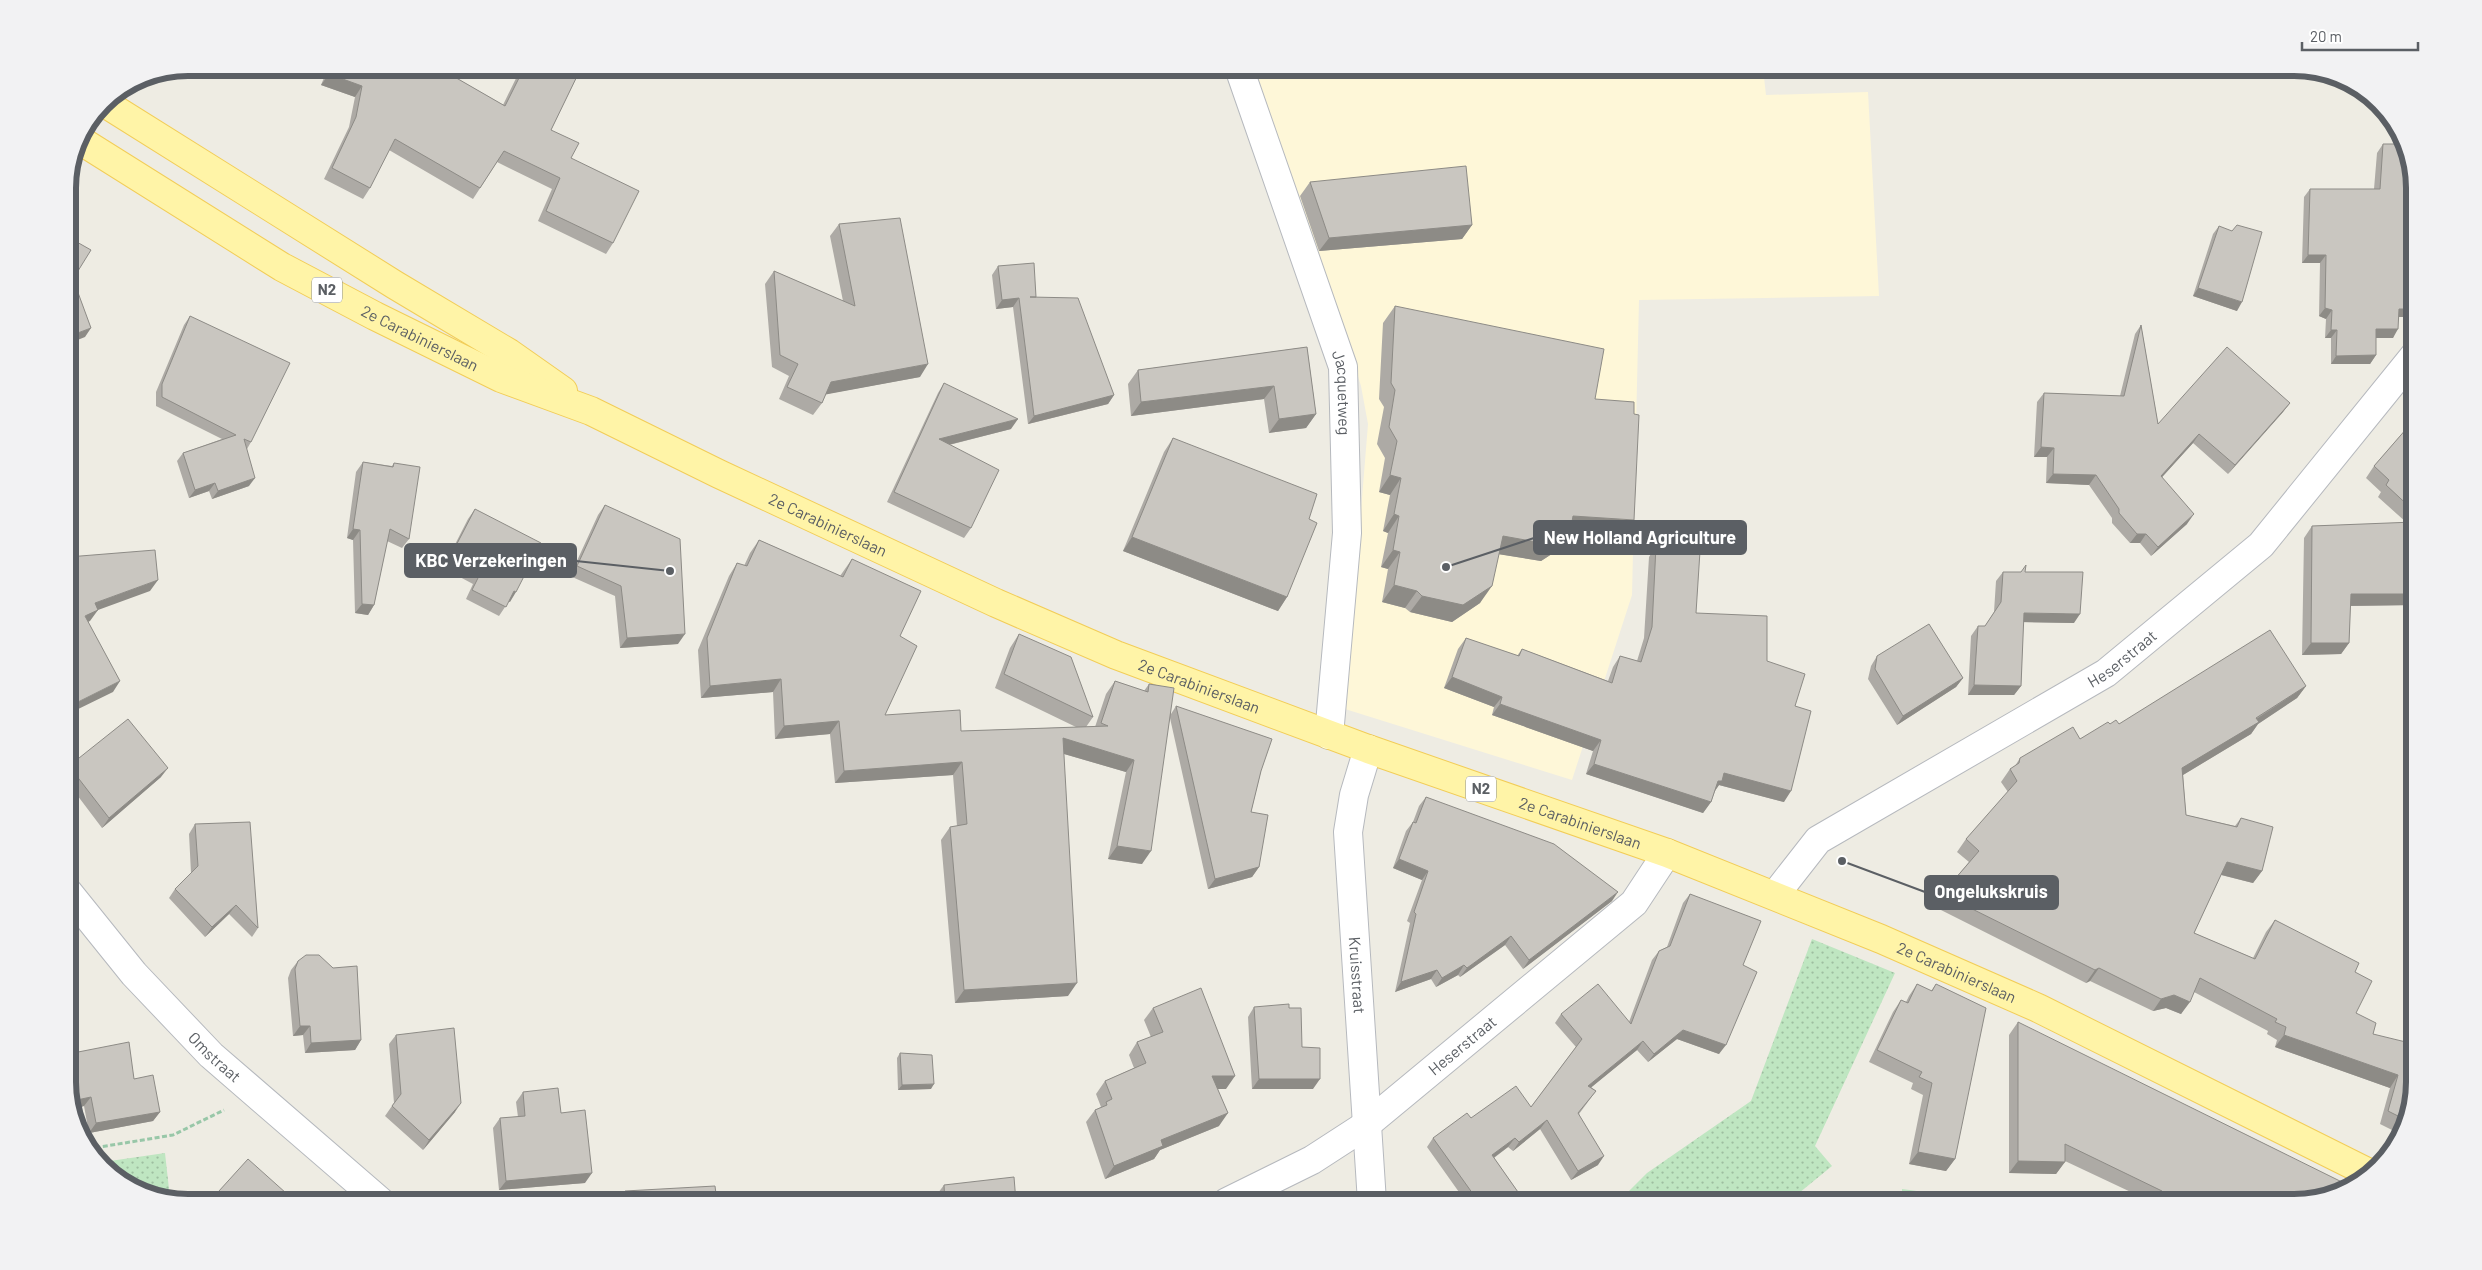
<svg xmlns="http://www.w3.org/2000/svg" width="2482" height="1270" font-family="Barlow,sans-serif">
<defs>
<pattern id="grass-dots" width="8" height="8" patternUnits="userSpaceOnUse" patternTransform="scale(1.25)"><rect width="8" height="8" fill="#bfe6c1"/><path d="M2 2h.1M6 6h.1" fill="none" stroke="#9ebea0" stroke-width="1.8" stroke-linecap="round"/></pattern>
</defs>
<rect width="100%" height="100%" fill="#eeece3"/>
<!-- commercial -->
<path fill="#fef7d8" d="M1250,68H1763L1766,95L1868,92L1879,296L1639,300L1632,595L1572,780L1345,709L1368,424L1361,386L1344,332Z"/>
<!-- grass -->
<path fill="url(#grass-dots)" d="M1812,939L1895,973L1815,1146L1832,1166L1788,1202H1618L1647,1173L1751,1101Z
M165,1153L170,1198L135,1190L103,1162Z
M1902,1189L1997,1202H1902Z"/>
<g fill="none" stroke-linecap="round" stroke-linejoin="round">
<!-- minor casing -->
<g stroke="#b6b9be" stroke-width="30">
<g id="minor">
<path id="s1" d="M1239,68L1343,367L1347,533L1329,735"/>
<path id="s2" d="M1368,749L1354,795L1348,832L1372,1202"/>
<path id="s3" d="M68,892L134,974L211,1055L381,1202"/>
<path id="s4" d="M1775,895L1818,840L2106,673L2261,545L2414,356"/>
<path id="s5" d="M1227,1202L1312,1160L1366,1125L1634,903L1667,853"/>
</g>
</g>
<!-- major casing -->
<g stroke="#f2cd58" stroke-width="30">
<g id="major">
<path d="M103,102L395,285L509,353L563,391"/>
<path id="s6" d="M78,139L282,267L375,316L501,378L591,411L719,474L996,603L1116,655L1368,749L1667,853L1881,939L2038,1008L2369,1173"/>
</g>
</g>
<!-- path -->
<path stroke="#98c7a8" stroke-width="3" stroke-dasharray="5 2.5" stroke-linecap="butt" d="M88,1149L173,1135L224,1110"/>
<!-- minor -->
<use href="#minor" stroke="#fff" stroke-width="28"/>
<!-- major -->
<use href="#major" stroke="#fff4a7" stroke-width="28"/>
</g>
<!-- wall -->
<path fill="#adaaa5" d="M232,68H260L252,79Z
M328,68H439L503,105L521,68H581L551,130L571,158L613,243L606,254L538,221L552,189L497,162L473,199L389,150L370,188L363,199L324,179L349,127L355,97L321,85Z
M2383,144L2412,317H2399L2393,338H2376V355L2370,364H2331V338H2325L2326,319L2319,316L2320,263H2302L2304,197L2310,189H2374L2377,153Z
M1310,182L1472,225L1462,239L1319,251L1300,196Z
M839,224L920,377L826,394L822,403L813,415L779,399L789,376L772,367L765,284L774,271L843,301L830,236Z
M2219,226L2237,311L2193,296L2213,234Z
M998,266L1036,297L1114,395L1108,404L1028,424L1013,307L996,309L992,275Z
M1395,306L1595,399L1622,536L1570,533L1558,550L1541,561L1499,554L1480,603L1452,622L1410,612L1405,608L1382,602L1388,569L1381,567L1388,533L1383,531L1390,495L1379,492L1385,458L1377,444L1384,407L1379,399L1383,323Z
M190,316L251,442L247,449L249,486L212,499L209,491L189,498L177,461L183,453L222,439L156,406V392L184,325Z
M2141,325L2158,424L2290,403L2283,412L2228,474L2193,443L2162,477L2187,524L2151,556L2140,543H2130L2112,523V518L2089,485L2046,483L2047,457H2034L2037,402L2044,393L2120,396L2135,334Z
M1307,347L1316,414L1306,428L1269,433L1264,399L1131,416L1128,384L1138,370Z
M944,383L1011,429L949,445L971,528L964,538L887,502L938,393Z
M2414,420V605L2350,606L2349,643L2341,654L2302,655L2304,538L2312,526L2407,523L2378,497L2381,492L2366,478L2374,466Z
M1173,438L1309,519L1287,597L1278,611L1123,551L1164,452Z
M363,462L392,466L394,463L409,539L402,548L387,541L374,605L368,615L355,613L353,540L347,538L356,472Z
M605,505L678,644L620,648L615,596L570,576L598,515Z
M475,509L510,602L509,601L499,616L466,599L473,584L443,568L468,519Z
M759,540L840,576L852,559L900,636L885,715L961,731L1076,727L995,688L1010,648L1019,634L1093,717L1086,727H1095L1106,694L1115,681L1144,691L1149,684L1171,714L1176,706L1261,771L1251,812L1259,867L1252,877L1208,889L1170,718L1142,864L1108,859L1126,772L1064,754L1068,996L955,1003L941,840L950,827L957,826L953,775L835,783L830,734L775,739L773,692L701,698L698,650L729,576L737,563L744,566L750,553Z
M1656,546L1696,613L1767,661L1795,706L1784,802L1719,785L1715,791L1711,802L1703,813L1586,774L1593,751L1492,715L1494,707L1444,688L1458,649L1466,638L1517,656L1522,649L1608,681L1613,667L1620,656L1637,661L1644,638L1649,557Z
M2003,572H2025L2074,623L2023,622L2021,686L2014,695H1968L1971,636L1978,626H1985L1994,612L1996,581Z
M1877,656L1963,678L1956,687L1897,725L1868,679L1871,666Z
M2306,686L2297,698L2258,724L2251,734L2183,775L2186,815L2235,826L2241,818L2262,871L2253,883L2221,875L2194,933L2253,958L2266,932L2275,920L2355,972L2356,1013L2373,1034L2414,1082L2402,1135L2380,1124L2390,1088L2275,1047L2277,1040L2267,1034L2268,1031L2194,992L2181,1014L2166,1008L2153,1011L2090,981L2086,983L1933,906L1942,894L1969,862L1957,852L1966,839L2008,792L2001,782L2010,769L2015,766L2020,758L2080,739L2110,724H2119Z
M69,766L161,777L102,828L68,783V768Z
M1426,797L1612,901L1523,969L1505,945L1460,977L1458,975L1436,987L1431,979L1395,992L1410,923L1407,921L1422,880L1393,868L1406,831L1413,822L1419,806Z
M195,824L258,928L252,937L229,914L205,937L169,898L175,889L191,873L189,834Z
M1690,894L1743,965L1719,1054L1677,1039L1648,1062L1637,1050L1591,1087L1596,1091L1579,1114L1598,1165L1571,1180L1540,1129L1513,1151L1508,1147L1494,1158L1525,1202H1466L1427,1147L1433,1138L1471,1118L1531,1107L1576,1047L1555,1023L1561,1014L1629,1022L1652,960L1659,951L1667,947L1683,903Z
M298,961L333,968L361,1040L355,1050L305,1053L303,1035L293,1036L288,978L291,970Z
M1917,984L1931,991L1936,984L1955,1159L1946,1171L1909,1164L1923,1095L1911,1089L1913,1083L1869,1062L1893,1012L1901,1000L1906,1002L1909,996Z
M1254,1007L1289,1008L1302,1047L1313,1089H1252L1248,1017Z
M1153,1008L1226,1089H1218L1219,1126L1160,1150L1154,1159L1105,1179L1086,1122L1095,1110L1101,1107L1096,1094L1105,1081L1134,1068L1129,1055L1137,1042L1151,1037L1144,1020Z
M2018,1022L2294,1202H2152L2065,1161L2056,1174L2009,1173V1035Z
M396,1035L455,1112L423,1150L385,1116L394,1103L389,1044Z
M900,1053L931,1089L898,1090L897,1058Z
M68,1054L134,1079L160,1112L153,1121L89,1133L84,1106L74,1109L68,1090Z
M523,1092L561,1113L585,1183L499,1190L493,1128L500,1118L518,1117L516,1102Z
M944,1185L1016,1202H939L938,1193Z
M625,1191L717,1202H618V1201Z"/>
<!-- shaded-wall -->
<path fill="#8d8b86" d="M329,74L362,86L355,97L321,85Z
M1472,225L1462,239L1319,251L1329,238Z
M2308,255H2326L2320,263H2302Z
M2198,288L2242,302L2237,311L2193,296Z
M1019,298L1013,307L996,309L1002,300Z
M2325,308L2332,310L2326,319L2319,316Z
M2399,309H2414V313L2412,317H2393Z
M91,328L85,337L75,341L70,348L69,342L75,334Z
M2376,329H2398L2393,338H2370Z
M2331,330H2337L2331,338H2325Z
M2376,355L2370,364H2331L2336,356Z
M72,356L68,363V358Z
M928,364L920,377L823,395L831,382Z
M1274,386L1264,399L1131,416L1141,402Z
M1114,395L1108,404L1028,424L1034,416Z
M2290,403L2283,412L2228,474L2235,465Z
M1316,414L1306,428L1269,433L1279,419Z
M1018,419L1011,429L932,449L939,439Z
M2199,434L2193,443L2154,486L2161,476Z
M2041,447L2054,448L2047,457H2034Z
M2053,474L2096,475L2089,485L2046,483Z
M1390,475L1401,478L1390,495L1379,492Z
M255,478L249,486L212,499L218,491Z
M215,483L209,491L189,498L195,490Z
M1394,514L1399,516L1388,533L1383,531Z
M2194,514L2187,524L2151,556L2158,547Z
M1573,516L1634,520L1622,536L1562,533Z
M353,529L360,530L353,540L347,538Z
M1570,533L1558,550L1541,561L1491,553L1503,536Z
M2137,534H2146L2140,543H2130Z
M1132,537L1287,597L1278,611L1123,551Z
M1393,550L1400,552L1388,569L1381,567Z
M158,580L150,591L98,610L90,621L78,627L95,603Z
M1394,585L1417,591L1405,608L1382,602Z
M1492,586L1480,603L1452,622L1410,612L1422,596Z
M514,591L516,592L510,602L507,601Z
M2351,594H2414V605L2343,606Z
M362,604L374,605L368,615L355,613Z
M2024,613L2080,614L2074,623L2017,622Z
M685,634L678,644L620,648L627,638Z
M2311,643H2349L2341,654L2302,655Z
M1452,677L1502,697L1494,707L1444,688Z
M1963,678L1956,687L1897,725L1903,716Z
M781,679L773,692L701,698L710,686Z
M120,681L113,692L68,714V707Z
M1974,685L2021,686L2014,695H1968Z
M2306,686L2297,698L2258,724L2251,734L2173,781L2182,768Z
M1500,704L1601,740L1593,751L1492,715Z
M839,721L830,734L775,739L784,726Z
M1063,738L1134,760L1126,772L1054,751Z
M962,762L953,775L835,783L844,771Z
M1594,764L1711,802L1703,813L1586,774Z
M168,768L161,777L102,828L109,818Z
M1724,773L1791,791L1784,802L1719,785L1714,792L1711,791Z
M1117,846L1151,851L1142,864L1108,859Z
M1399,859L1428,871L1422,880L1393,868Z
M2227,862L2262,871L2253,883L2218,874Z
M1259,867L1252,877L1208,889L1215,879Z
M1618,892L1612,901L1523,969L1529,960Z
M236,905L229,914L205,937L212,927Z
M1511,936L1505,945L1460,977L1467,968Z
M1464,965L1458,975L1436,987L1442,978Z
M2099,968L2090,981L2086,983L2095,970Z
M1437,970L1431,979L1395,992L1401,982Z
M1077,983L1068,996L955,1003L964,990Z
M76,990L70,1000H68V991Z
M2174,995L2190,1002L2181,1014L2166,1008L2153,1011L2161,999Z
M300,1026H310L303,1035L293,1036Z
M1683,1030L1726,1045L1719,1054L1677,1039L1648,1062L1654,1054Z
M2284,1035L2398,1075L2390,1088L2275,1047Z
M361,1040L355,1050L305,1053L311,1043Z
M1643,1041L1637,1050L1582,1095L1588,1086Z
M1212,1076H1235L1226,1089H1203Z
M1259,1079H1320L1313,1089H1252Z
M934,1084L931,1089L898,1090L902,1085Z
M91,1097L84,1106L74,1109L72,1101Z
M461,1103L455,1112L423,1150L429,1140Z
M160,1112L153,1121L89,1133L96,1123Z
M1228,1113L1219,1126L1160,1150L1154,1159L1105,1179L1114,1166L1161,1140Z
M1547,1120L1540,1129L1513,1151L1519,1142Z
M1515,1138L1508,1147L1485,1164L1492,1155Z
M1918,1152L1955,1159L1946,1171L1909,1164Z
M1604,1156L1598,1165L1571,1180L1578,1171Z
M2018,1161L2065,1162L2056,1174L2009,1173Z
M592,1173L585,1183L499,1190L506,1181Z"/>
<!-- building -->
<path fill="#c9c6c0" stroke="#8d8b86" d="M331,68H439L505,106L524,68H581L551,130L579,143L571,158L639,191L613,243L546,211L560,178L504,151L480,188L395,139L370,188L332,168L356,117L362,86L329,74Z
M2383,144H2402L2414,180V309H2399L2398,329H2376V355L2336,356L2337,330H2331L2332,310L2325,308L2326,255H2308L2310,189H2380Z
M1466,166L1472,225L1329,238L1310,182Z
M900,218L928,364L831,382L822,403L787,387L798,364L780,355L774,271L855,306L839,224Z
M2237,225L2262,232L2242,302L2198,288L2219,226L2232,231Z
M68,237L91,250L73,279L91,328L75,334L77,339L69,342L72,356L68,358Z
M1034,263L1036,297H1030L1078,298L1114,395L1034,416L1019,298L1002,300L998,266Z
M1395,306L1604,349L1595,399L1634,402V414L1639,415L1634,520L1573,516L1570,533L1553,545L1503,536L1492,586L1463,605L1422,596L1417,591L1394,585L1400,552L1393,550L1399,516L1394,514L1401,478L1390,475L1397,441L1389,427L1395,390L1391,383Z
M190,316L290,363L251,442L244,439L255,478L218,491L215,483L195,490L183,453L236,435L162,397V384Z
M2141,325L2158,424L2227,347L2290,403L2235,465L2199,434L2161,476L2194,514L2158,547L2146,534H2137L2119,513V509L2096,475L2053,474L2054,448L2041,447L2044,393L2124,396Z
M1307,347L1316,414L1279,419L1274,386L1141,402L1138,370Z
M944,383L1018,419L939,439L999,470L971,528L894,492Z
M2414,420V511L2386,485L2389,480L2374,466Z
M1173,438L1317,494L1309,519L1317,523L1287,597L1132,537Z
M363,462L393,467L394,463L420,467L409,539L390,529L374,605L362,604L360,530L353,529Z
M605,505L680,539L685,634L627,638L621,586L577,566Z
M475,509L541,543L516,592L514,591L506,607L472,590L480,574L449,559Z
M2414,522V594H2351L2349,643H2311L2312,526Z
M759,540L843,577L852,559L921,591L900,636L917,646L885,715L960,710L961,731L1108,726L1101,723L1115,681L1148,692L1149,684L1174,688L1151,851L1117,846L1134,760L1063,738L1077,983L964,990L950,827L967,824L962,762L844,771L839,721L784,726L781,679L710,686L707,638L737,563L747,566Z
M1656,546L1700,551L1696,613L1767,616V661L1805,674L1795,706L1811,711L1791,791L1724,773L1722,781H1718L1711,802L1594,764L1601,740L1500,704L1502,697L1452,677L1466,638L1519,656L1522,649L1612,683L1620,656L1641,662L1652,627Z
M155,550L158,580L95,603L98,610L85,616L120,681L68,707V557Z
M2026,565L2025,572H2083L2080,614L2024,613L2021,686L1974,685L1978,626H1985L2001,602L2003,572H2021Z
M1929,624L1963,678L1903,716L1875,669L1877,656Z
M2270,630L2306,686L2256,718L2259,722L2182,768L2186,815L2237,827L2241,818L2273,827L2262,871L2227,862L2194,933L2255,959L2275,920L2359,963L2355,972L2372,981L2356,1013L2376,1023L2373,1034L2414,1044V1082L2406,1120L2388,1111L2398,1075L2284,1035L2286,1027L2275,1022L2277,1019L2200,978L2190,1002L2174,995L2161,999L2099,968L2095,970L1942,894L1979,851L1966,839L2017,781L2010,769L2019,763L2020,758L2073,727L2080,739L2108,722L2110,724L2116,720L2119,724Z
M1019,634L1071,657L1093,717L1004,674Z
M1176,706L1272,739L1261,771L1251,812L1268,815L1259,867L1215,879Z
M128,719L168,768L109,818L69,766Z
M1426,797L1554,844L1618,892L1529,960L1511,936L1467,968L1464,965L1442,978L1437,970L1401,982L1416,914L1414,912L1428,871L1399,859L1413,822L1416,823Z
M250,822L258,928L236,905L212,927L175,889L198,866L195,824Z
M1690,894L1761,921L1743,965L1757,972L1726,1045L1683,1030L1654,1054L1643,1041L1588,1086L1596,1091L1578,1113L1604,1156L1578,1171L1547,1120L1519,1142L1515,1138L1492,1155L1525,1202H1476L1478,1201L1433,1138L1467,1113L1471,1118L1516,1086L1531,1107L1582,1039L1561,1014L1598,984L1631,1024L1659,951L1670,946Z
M68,916L76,990L68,991Z
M306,955H319L333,968L357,966L361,1040L311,1043L310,1026H300L295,969L298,961Z
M1917,984L1932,991L1936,984L1986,1008L1955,1159L1918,1152L1932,1083L1919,1077L1922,1072L1877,1050L1901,1000L1908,1003Z
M1201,988L1235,1076H1212L1228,1113L1161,1140L1163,1146L1114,1166L1095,1110L1107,1105L1106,1102L1112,1099L1105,1081L1146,1063L1137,1042L1163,1032L1153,1008Z
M1289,1004V1008H1301L1302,1047L1320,1048V1079H1259L1254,1007Z
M2018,1022L2350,1186L2294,1202H2156L2162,1191L2065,1144V1162L2018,1161Z
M454,1028L461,1103L429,1140L392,1106L401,1094L396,1035Z
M129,1042L134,1079L153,1075L160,1112L96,1123L91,1097L72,1101L70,1095L68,1083V1054Z
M900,1053L932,1055L934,1084L902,1085Z
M558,1088L561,1113L585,1110L592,1173L506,1181L500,1118L525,1116L523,1092Z
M248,1159L296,1202H209Z
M1014,1177L1016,1202H945L944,1185Z
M715,1186L717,1202H625V1191Z"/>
<g text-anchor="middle" stroke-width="4" stroke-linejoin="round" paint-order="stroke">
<!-- shield labels -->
<g fill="#fff" stroke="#8c8f92" stroke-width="1">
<rect x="312" y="277.5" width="30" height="25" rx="4"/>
<rect x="1466" y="776.5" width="30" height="25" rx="4"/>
</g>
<g font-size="15" font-weight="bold" fill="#5b5f64">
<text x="327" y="295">N2</text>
<text x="1481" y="794">N2</text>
</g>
<!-- street labels -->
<g font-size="16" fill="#5b5f64" stroke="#fff">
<text dy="6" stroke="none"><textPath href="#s6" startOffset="396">2e Carabinierslaan</textPath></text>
<text dy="6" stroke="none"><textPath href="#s1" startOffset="342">Jacquetweg</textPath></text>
<text dy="6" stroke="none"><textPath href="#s6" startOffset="845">2e Carabinierslaan</textPath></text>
<text dy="6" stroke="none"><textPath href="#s4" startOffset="424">Heserstraat</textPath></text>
<text dy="6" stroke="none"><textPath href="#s6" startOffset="1250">2e Carabinierslaan</textPath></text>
<text dy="6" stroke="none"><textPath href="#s6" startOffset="1655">2e Carabinierslaan</textPath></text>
<text dy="6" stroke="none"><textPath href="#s6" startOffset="2060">2e Carabinierslaan</textPath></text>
<text dy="6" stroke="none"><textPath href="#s2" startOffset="229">Kruisstraat</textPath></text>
<text dy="6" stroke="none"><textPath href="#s5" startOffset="284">Heserstraat</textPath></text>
<text dy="6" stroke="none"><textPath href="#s3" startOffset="221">Omstraat</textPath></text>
</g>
</g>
<!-- crop -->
<path d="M0 0H2482V1270H0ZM188 76H2294A112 112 0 0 1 2406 188V1082A112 112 0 0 1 2294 1194H188A112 112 0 0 1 76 1082V188A112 112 0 0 1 188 76Z" fill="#f2f2f3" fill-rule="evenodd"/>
<path fill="none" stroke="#5b5f64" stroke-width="6" d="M188 76H2294A112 112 0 0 1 2406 188V1082A112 112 0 0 1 2294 1194H188A112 112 0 0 1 76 1082V188A112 112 0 0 1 188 76Z"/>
<!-- callouts -->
<path fill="none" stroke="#5b5f64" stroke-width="2" d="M1446 567L1534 538M670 571L576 561M1842 861L1925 892"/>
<g fill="#5b5f64" stroke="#fff" stroke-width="2">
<circle cx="1446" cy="567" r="5"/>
<circle cx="670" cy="571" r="5"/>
<circle cx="1842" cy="861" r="5"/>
</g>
<g fill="#5b5f64" stroke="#5b5f64" stroke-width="2">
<rect x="1534" y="521" width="212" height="33" rx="5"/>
<rect x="405" y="544" width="171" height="33" rx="5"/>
<rect x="1925" y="876" width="133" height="33" rx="5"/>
</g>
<g font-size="18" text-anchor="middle" font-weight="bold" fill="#fff">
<text x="1640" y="544">New Holland Agriculture</text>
<text x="491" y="567">KBC Verzekeringen</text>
<text x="1991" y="898">Ongelukskruis</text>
</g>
<!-- scale -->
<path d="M2302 42v8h116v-8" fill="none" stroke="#5b5f64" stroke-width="2.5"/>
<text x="2310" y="42" font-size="15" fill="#5b5f64" stroke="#ffffff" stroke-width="4" paint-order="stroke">20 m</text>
</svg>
